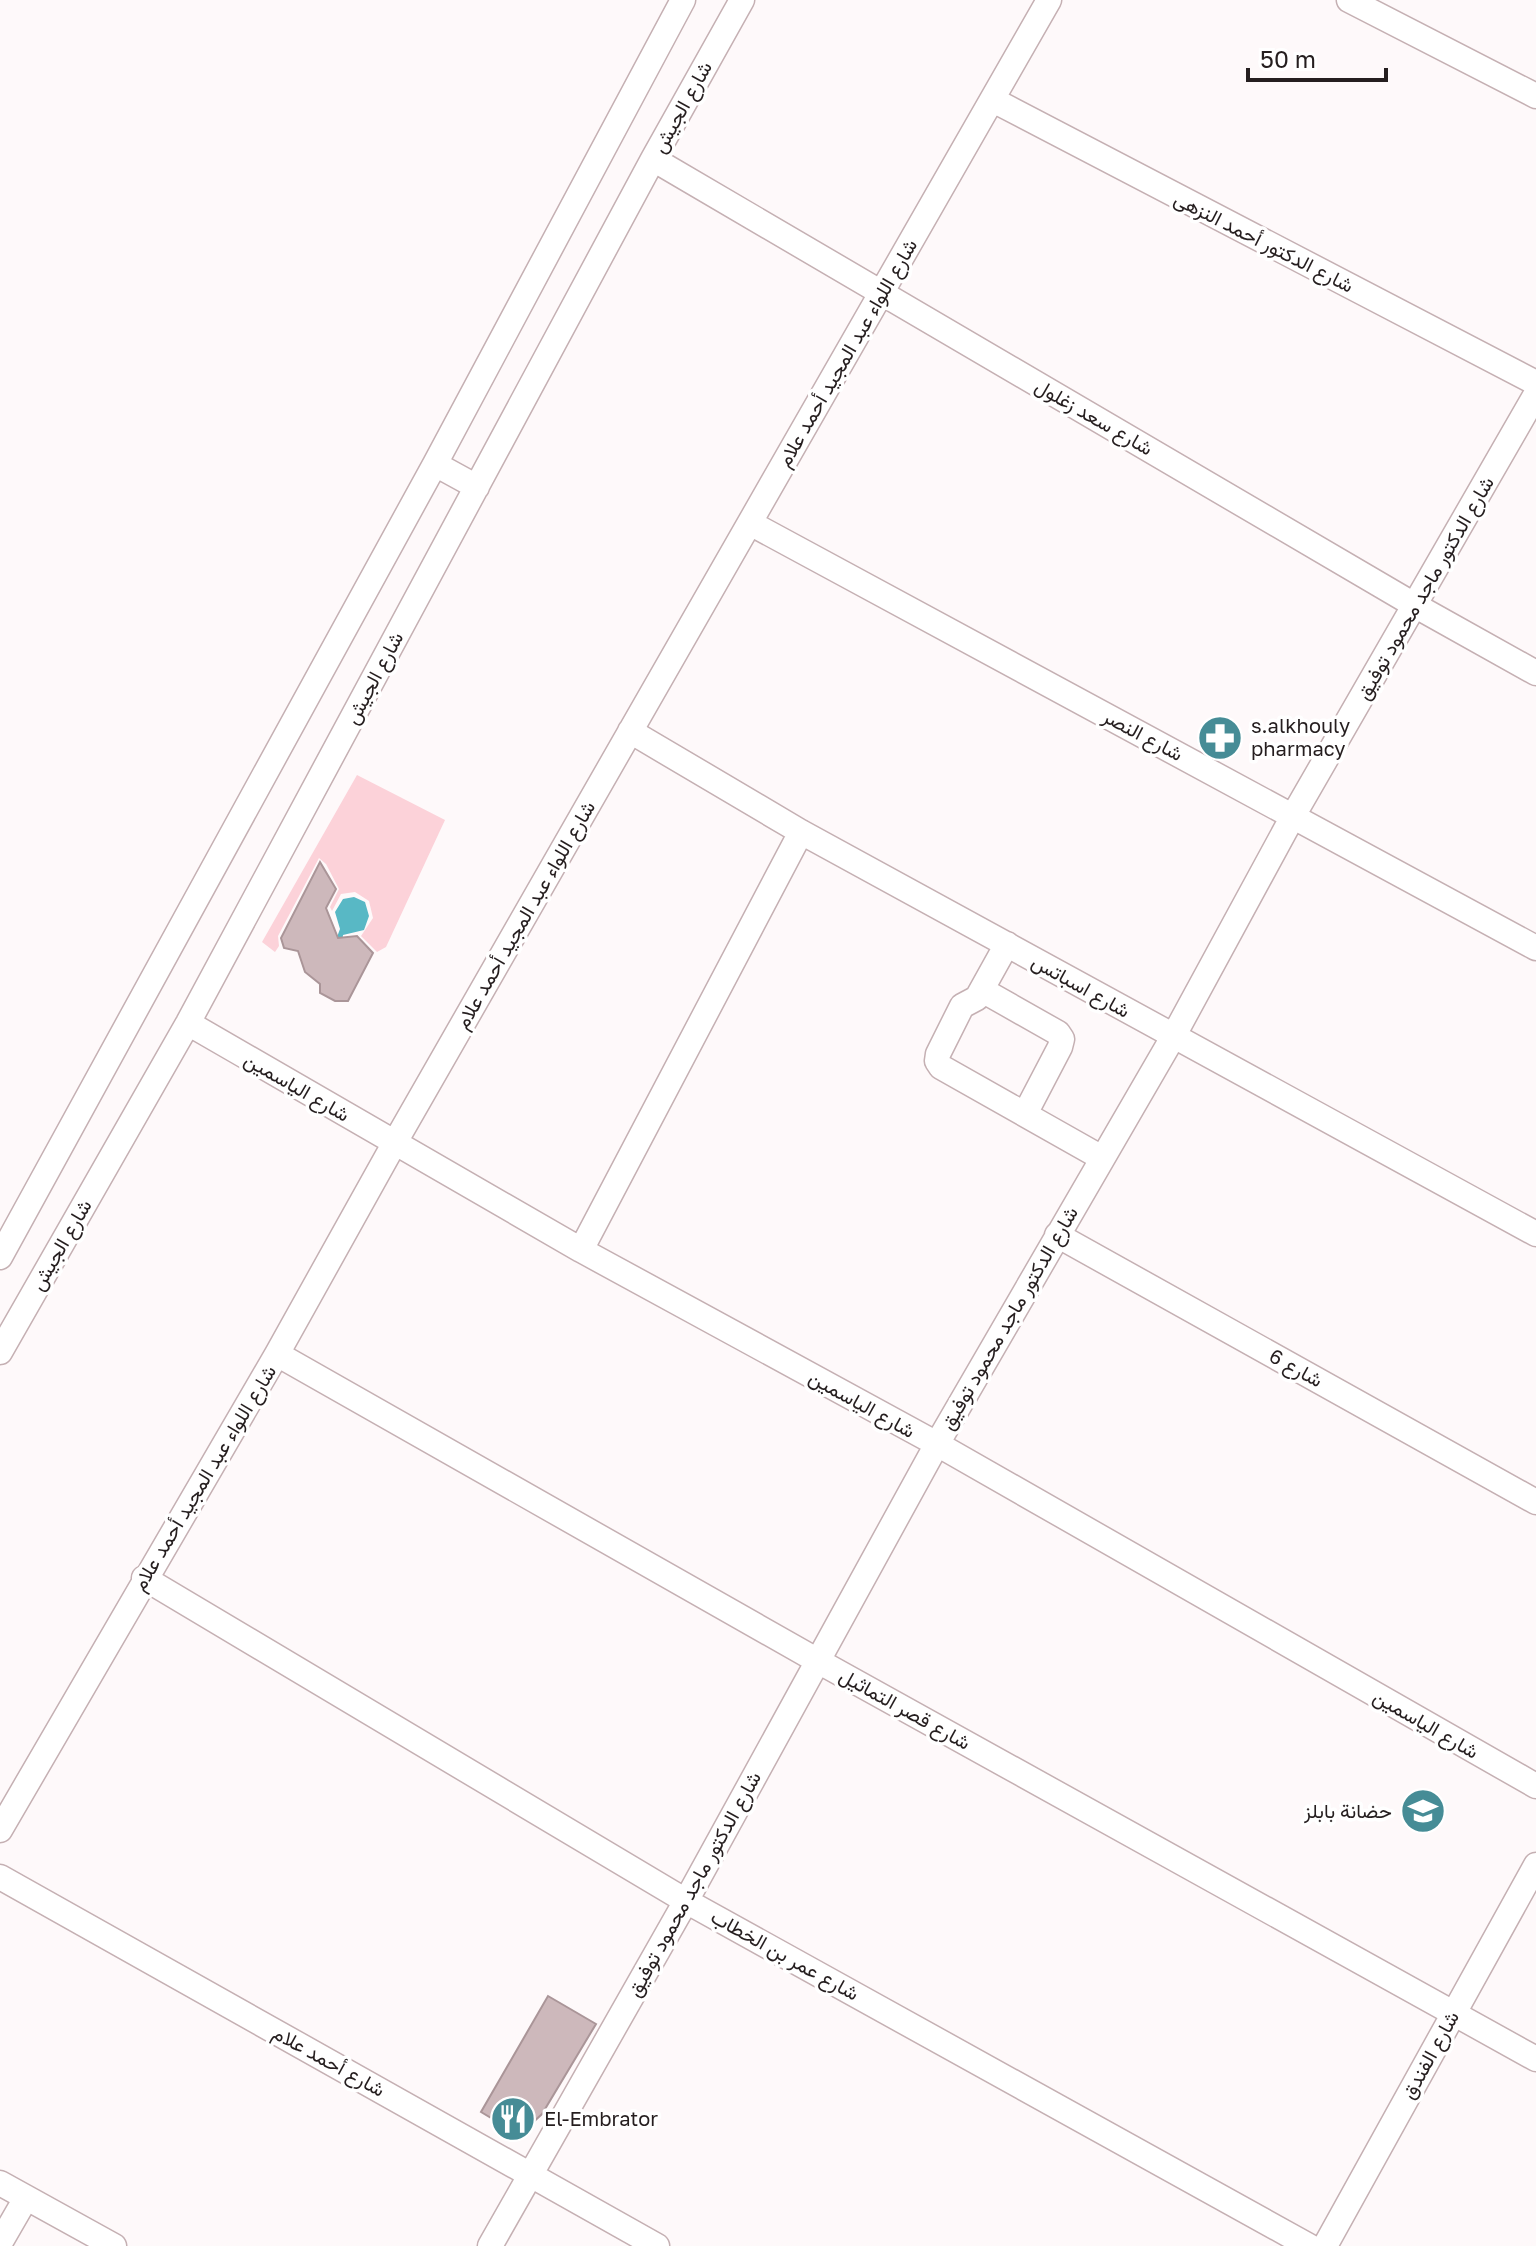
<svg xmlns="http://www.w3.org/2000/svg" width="1536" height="2246" font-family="'Golos Text',Vazirmatn,sans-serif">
<rect width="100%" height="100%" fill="#fef9fa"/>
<!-- green -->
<path fill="#fcd2d9" d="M357,775L445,820L386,947L377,952L361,936L373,918L369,901L355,892L341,894L332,911L330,907L339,889L326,864L319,858L278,936L279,946L275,952L262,942Z"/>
<!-- water -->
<path fill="#58b8c5" d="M354,897L365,902L369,916L364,930L343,935L342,944L337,937L340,929L335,912L343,899Z"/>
<!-- building -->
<path fill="#cdb8bb" stroke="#aa9598" stroke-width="2" d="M320,862L336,889L326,908L338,938L357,936L373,953L348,1001H335L320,993V984L305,972L298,951L284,948L281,938Z
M548,1996L596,2024L542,2114L530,2125L513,2131L481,2112Z"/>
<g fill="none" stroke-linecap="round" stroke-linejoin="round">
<!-- minor casing -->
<g stroke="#c5b0b3" stroke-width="27">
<path id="minor" d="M1349,0L1536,96
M993,100L1536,383
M653,159L1416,606L1536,673
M435,464L477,487
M750,523L1536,948
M630,731L801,832L1536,1234
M1007,944L977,998L962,1006L938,1054L937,1061L941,1067L1102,1158
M982,990L1058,1033L1062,1039L1060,1047L1025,1114
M188,1023L581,1250L937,1444L1536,1786
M1057,1235L1536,1502
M581,1250L801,832
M0,1257L435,464L683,0
M0,1352L188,1023L653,159L742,0
M277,1354L818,1661L1536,2059
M144,1578L686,1901L1309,2246
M0,1830L277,1354L394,1144L1049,0
M0,1877L657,2246
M0,2183L114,2246
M0,2243L26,2198
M490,2246L686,1901L937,1444L1173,1037L1293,816L1536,394
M1325,2246L1536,1865"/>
</g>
<!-- minor -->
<use href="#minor" stroke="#fff" stroke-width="24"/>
</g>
<!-- icons -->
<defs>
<g id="pharmacy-disc" transform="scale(2.3)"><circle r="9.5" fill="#468c96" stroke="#fff"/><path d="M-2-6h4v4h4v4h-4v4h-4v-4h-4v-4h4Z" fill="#fff"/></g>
<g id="school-disc" transform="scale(2.3)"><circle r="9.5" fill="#468c96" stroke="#fff"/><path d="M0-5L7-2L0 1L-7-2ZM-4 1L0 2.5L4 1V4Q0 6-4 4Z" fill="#fff"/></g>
<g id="restaurant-disc" transform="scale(2.3)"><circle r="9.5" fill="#468c96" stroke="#fff"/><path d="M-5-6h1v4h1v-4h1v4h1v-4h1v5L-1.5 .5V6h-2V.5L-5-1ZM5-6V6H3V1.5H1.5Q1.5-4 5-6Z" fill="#fff"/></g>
</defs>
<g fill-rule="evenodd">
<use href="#pharmacy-disc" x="1220" y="738"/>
<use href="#school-disc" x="1423" y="1811"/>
<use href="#restaurant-disc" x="513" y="2119"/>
</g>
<g text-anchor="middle" stroke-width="7" stroke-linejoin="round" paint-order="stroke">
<!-- street labels -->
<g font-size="20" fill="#251e1f" stroke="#fff">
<text transform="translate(682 107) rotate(-61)" y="7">شارع الجيش</text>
<text transform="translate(1264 242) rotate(27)" y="7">شارع الدكتور أحمد النزهى</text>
<text transform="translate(847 353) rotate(-60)" y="7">شارع اللواء عبد المجيد أحمد علام</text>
<text transform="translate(1094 417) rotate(30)" y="7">شارع سعد زغلول</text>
<text transform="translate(1425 588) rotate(-60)" y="7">شارع الدكتور ماجد محمود توفيق</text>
<text transform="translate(374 678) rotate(-62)" y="7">شارع الجيش</text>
<text transform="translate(1143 735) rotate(28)" y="7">شارع النصر</text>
<text transform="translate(525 915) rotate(-60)" y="7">شارع اللواء عبد المجيد أحمد علام</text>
<text transform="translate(1081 986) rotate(29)" y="7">شارع اسباتس</text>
<text transform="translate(297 1087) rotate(30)" y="7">شارع الياسمين</text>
<text transform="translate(61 1245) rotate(-60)" y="7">شارع الجيش</text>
<text transform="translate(1009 1318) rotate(-60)" y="7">شارع الدكتور ماجد محمود توفيق</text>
<text transform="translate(1296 1368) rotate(29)" y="7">شارع 6</text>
<text transform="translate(862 1404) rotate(29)" y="7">شارع الياسمين</text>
<text transform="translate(204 1478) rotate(-59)" y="7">شارع اللواء عبد المجيد أحمد علام</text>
<text transform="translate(905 1709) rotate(29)" y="7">شارع قصر التماثيل</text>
<text transform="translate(1426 1724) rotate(30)" y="7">شارع الياسمين</text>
<text transform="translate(694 1884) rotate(-61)" y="7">شارع الدكتور ماجد محمود توفيق</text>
<text transform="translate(785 1955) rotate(29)" y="7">شارع عمر بن الخطاب</text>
<text transform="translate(1430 2055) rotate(-61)" y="7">شارع الفندق</text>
<text transform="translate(329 2061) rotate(29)" y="7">شارع أحمد علام</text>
</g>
<!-- poi labels -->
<g font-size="20" fill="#251e1f" stroke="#fff" text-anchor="start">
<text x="1251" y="733">s.alkhouly<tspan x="1251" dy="23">pharmacy</tspan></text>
<text x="1392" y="1818" text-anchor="end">حضانة بابلز</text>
<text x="544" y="2126">El-Embrator</text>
</g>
</g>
<!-- scale -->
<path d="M1248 68v12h138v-12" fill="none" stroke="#251e1f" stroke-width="4"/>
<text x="1260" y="68" font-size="24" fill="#251e1f" stroke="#ffffff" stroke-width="6" paint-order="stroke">50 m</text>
</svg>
